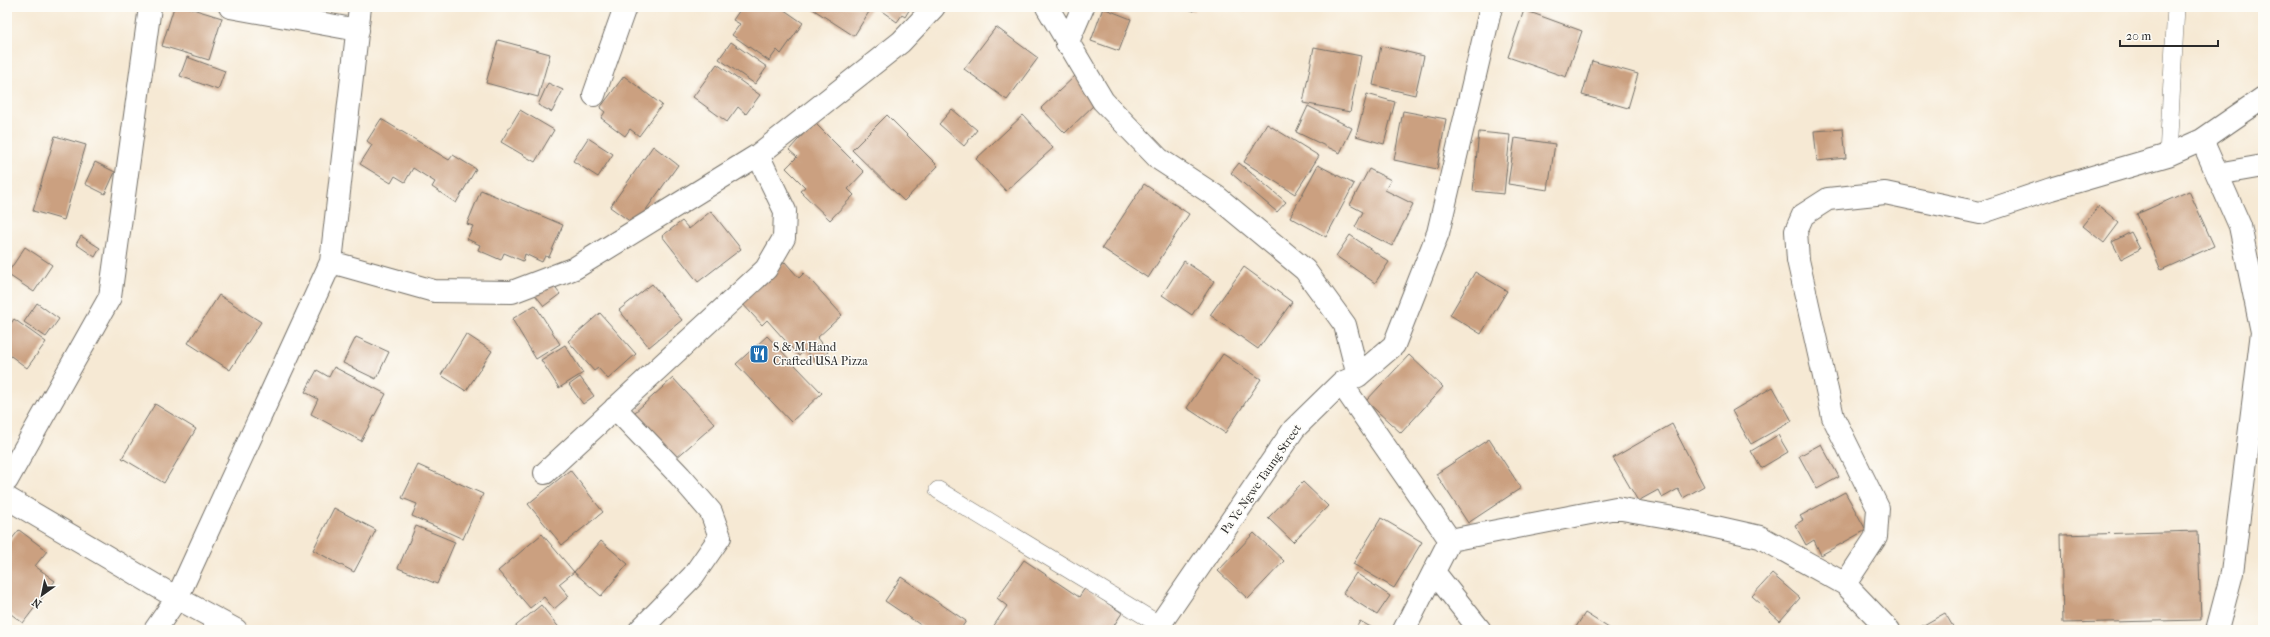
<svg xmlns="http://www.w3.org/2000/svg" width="2270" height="637" font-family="'IM FELL French Canon',serif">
<rect width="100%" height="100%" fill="#fdfcf7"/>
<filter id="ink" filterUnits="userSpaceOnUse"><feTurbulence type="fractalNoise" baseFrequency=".025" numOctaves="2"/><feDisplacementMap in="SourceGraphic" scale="8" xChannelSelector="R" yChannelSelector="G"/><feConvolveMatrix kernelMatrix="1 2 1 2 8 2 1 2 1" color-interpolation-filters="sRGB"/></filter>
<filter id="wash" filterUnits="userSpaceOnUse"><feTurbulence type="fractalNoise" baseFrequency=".012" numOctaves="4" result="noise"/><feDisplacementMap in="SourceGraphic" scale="16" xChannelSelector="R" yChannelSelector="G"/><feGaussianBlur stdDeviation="0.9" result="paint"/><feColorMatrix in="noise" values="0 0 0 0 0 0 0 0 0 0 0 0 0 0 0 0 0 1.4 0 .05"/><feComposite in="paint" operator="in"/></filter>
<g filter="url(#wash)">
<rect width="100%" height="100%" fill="#f6e9d4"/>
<g id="blocks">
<!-- building -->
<path fill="#cba080" d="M174,7H186L222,18L209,60L162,46Z
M742,7H780L803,23L781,54L777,50L769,61L732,35L740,24L733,20Z
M812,7H872L854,36L811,8Z
M876,7H911L905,17L902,15L897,22Z
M1182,7H1195L1194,11Z
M1227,7H1247L1246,12Z
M1103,8L1131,19L1119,51L1091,41Z
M1524,10L1582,31L1566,77L1508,57Z
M996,27L1038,58L1007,100L964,69Z
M498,40L550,54L538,97L486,83Z
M731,42L767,67L755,84L719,59Z
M1381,46L1424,56L1415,95L1373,85Z
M1314,47L1361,56L1350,112L1303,103Z
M187,57L225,71L218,90L180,76Z
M1592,61L1638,74L1628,108L1582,95Z
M717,64L760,95L746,114L738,107L727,122L693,97Z
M624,76L662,105L639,136L630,129L625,136L601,118L605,112L600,108Z
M1075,76L1099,100L1065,133L1041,108Z
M548,83L563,90L552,112L538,105Z
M1367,94L1395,102L1384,144L1356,136Z
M1308,106L1352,128L1340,153L1296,132Z
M952,109L977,130L964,146L939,124Z
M520,110L554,130L535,162L501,142Z
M1403,111L1446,119L1437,169L1394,160Z
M887,115L938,166L904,201L852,150Z
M1023,115L1053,148L1006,191L976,159Z
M381,119L449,160L453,155L476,169L456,203L432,187L435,182L413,168L405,182L395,176L391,183L360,164L372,145L367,141Z
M814,122L864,172L848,189L854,195L830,220L800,191L805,187L786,168L797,157L789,150Z
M1267,124L1319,156L1295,194L1244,162Z
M1843,129L1846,158L1817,161L1814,131Z
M1479,132L1510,135L1504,194L1473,191Z
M55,136L86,145L64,220L33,211Z
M588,138L613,154L598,177L573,161Z
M1515,138L1555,144L1548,190L1508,184Z
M653,146L678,165L635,225L610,207Z
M95,162L115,172L105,194L85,184Z
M1239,163L1286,202L1277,212L1231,173Z
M1318,165L1354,184L1326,237L1290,217Z
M1369,169L1391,180L1385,190L1413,204L1392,246L1355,227L1363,212L1350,205Z
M1144,184L1189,214L1148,278L1102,248Z
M481,190L563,225L549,257L545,256L542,262L525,254L523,261L504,253L501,260L478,250L480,245L467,239L473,226L467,224Z
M2189,191L2214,246L2161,270L2137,214Z
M2099,206L2119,223L2104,243L2083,226Z
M711,211L741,249L698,282L662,236L682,221L689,229Z
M2131,232L2140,249L2121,259L2112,242Z
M1350,235L1389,262L1375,283L1336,256Z
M81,236L100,248L95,257L76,244Z
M25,247L52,265L34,292L7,274Z
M1184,261L1214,281L1192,315L1162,295Z
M785,262L799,278L804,273L842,315L817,338L828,352L816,363L805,350L799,356L767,320L762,325L741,302Z
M1244,267L1292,302L1258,349L1210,315Z
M1475,272L1507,291L1481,334L1450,315Z
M548,279L560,294L544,306L532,291Z
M652,284L682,320L649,347L619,310Z
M219,295L261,322L230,370L188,343Z
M37,303L59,319L46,337L24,322Z
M535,305L560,344L536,359L512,319Z
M600,313L636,354L608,379L598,368L594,371L568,341Z
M14,319L46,342L27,368L7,353V329Z
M466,334L492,351L466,391L441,375Z
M767,336L822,393L791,422L736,364Z
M356,337L389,352L376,379L343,363Z
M565,345L583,373L559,388L541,360Z
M1223,354L1261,379L1225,433L1187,408Z
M1409,355L1443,387L1401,433L1366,401Z
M334,367L386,394L361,441L311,414L318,399L305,392L317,370L329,377Z
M580,377L594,396L583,404L569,385Z
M673,378L715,424L675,459L634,413Z
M1773,387L1792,421L1751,444L1732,411Z
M155,404L196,429L164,483L122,458Z
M1672,424L1704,486L1683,498L1678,489L1662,498L1658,490L1638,501L1613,458Z
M1778,435L1788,452L1761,468L1751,451Z
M1489,439L1521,488L1468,523L1436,474Z
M1821,444L1839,477L1817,489L1799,456Z
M418,465L483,494L463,539L412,516L417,504L402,498Z
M570,470L603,512L562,545L528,504Z
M1303,482L1328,506L1293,542L1268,518Z
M1845,492L1866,530L1821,555L1814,540L1806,545L1795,525L1803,520L1800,516Z
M334,508L376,530L354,572L313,550Z
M1381,518L1422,542L1394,588L1353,564Z
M416,526L455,542L437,584L398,568Z
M19,530L47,551L35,566L55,581L23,623L7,611V545Z
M2198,531L2201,620L2063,623L2061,535Z
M1254,533L1284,561L1248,599L1218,571Z
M542,534L574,572L559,584L569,596L554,609L544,597L530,608L498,571Z
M601,541L628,564L601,596L574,572Z
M1024,560L1079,597L1085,588L1122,613L1111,630H997L993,627L1007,606L997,598Z
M1356,573L1390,596L1377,615L1343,593Z
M1772,574L1800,598L1780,621L1752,596Z
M901,577L966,621L960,630H928L885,601Z
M541,605L561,630H511Z
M1585,613L1612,630H1574Z
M1945,613L1955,630H1924L1922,626Z
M1360,621L1376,630H1355Z"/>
</g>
</g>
<g filter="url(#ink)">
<use href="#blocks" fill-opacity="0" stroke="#726e66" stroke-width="1"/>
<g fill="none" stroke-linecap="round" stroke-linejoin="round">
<!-- service casing -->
<g stroke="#726e66" stroke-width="18">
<path id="service" d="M2168,155L2176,7
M938,490L1160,625"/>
</g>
<!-- minor casing -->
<g stroke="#726e66" stroke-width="24">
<path id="minor" d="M230,7L358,30
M1047,7L1103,101L1159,159L1217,197L1305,270L1345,325L1358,376L1341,383L1294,429L1156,630
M1067,44L1083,7
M594,95L625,7
M2202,140L2240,226L2262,332L2232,573L2217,630
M2217,174L2263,166
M331,262L434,291L512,292L575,268L758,155L901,42L934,7
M1358,376L1394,345L1438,233L1491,7
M1341,383L1450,540
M615,408L680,476L711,512L720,537L693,576L640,630
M545,473L766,269L784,238L785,211L758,155
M7,480L110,297L150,7
M7,498L177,598L236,630
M1450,540L1616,508L1680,519L1760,537L1845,584L1889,630
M1434,572L1480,630
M1845,584L1876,537L1878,508L1833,417L1798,260L1796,231L1803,215L1828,199L1885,193L1980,213L2051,189L2168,155L2202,140L2263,98
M155,630L177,598L331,262L360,7
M1404,630L1450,540"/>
</g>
<!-- service -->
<use href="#service" stroke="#fff" stroke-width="17"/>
<!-- minor -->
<use href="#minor" stroke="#fff" stroke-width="22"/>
</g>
</g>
<!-- icons -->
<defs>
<g id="restaurant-square" transform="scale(1)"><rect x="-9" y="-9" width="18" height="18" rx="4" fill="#1f6fb2" stroke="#fdfcf7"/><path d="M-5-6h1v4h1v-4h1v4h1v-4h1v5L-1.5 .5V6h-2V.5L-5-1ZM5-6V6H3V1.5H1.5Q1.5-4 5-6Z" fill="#fff"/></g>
</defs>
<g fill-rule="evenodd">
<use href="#restaurant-square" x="759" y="354"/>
</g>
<g text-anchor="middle" stroke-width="3" stroke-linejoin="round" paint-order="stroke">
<!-- poi labels -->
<g font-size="12" fill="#2b2b2b" stroke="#fdfcf7" text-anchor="start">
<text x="773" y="351">S &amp; M Hand<tspan x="773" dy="14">Crafted USA Pizza</tspan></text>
</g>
<!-- street labels -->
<g font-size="12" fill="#2b2b2b" stroke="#fdfcf7">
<text transform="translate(1261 479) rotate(-55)" y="4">Pa Ye Ngwe Taung Street</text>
</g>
</g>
<!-- margin -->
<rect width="2270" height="637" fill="none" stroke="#fdfcf7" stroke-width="24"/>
<!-- north arrow -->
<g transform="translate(42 595) rotate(213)" stroke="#fdfcf7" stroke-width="3" paint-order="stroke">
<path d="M0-3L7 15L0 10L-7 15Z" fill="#2b2b2b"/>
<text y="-6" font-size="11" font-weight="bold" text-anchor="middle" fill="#2b2b2b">N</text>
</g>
<!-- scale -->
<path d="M2120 40v6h98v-6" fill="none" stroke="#2b2b2b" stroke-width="2"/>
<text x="2126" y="40" font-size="12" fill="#2b2b2b" stroke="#fdfcf7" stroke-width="3" paint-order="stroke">20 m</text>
</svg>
